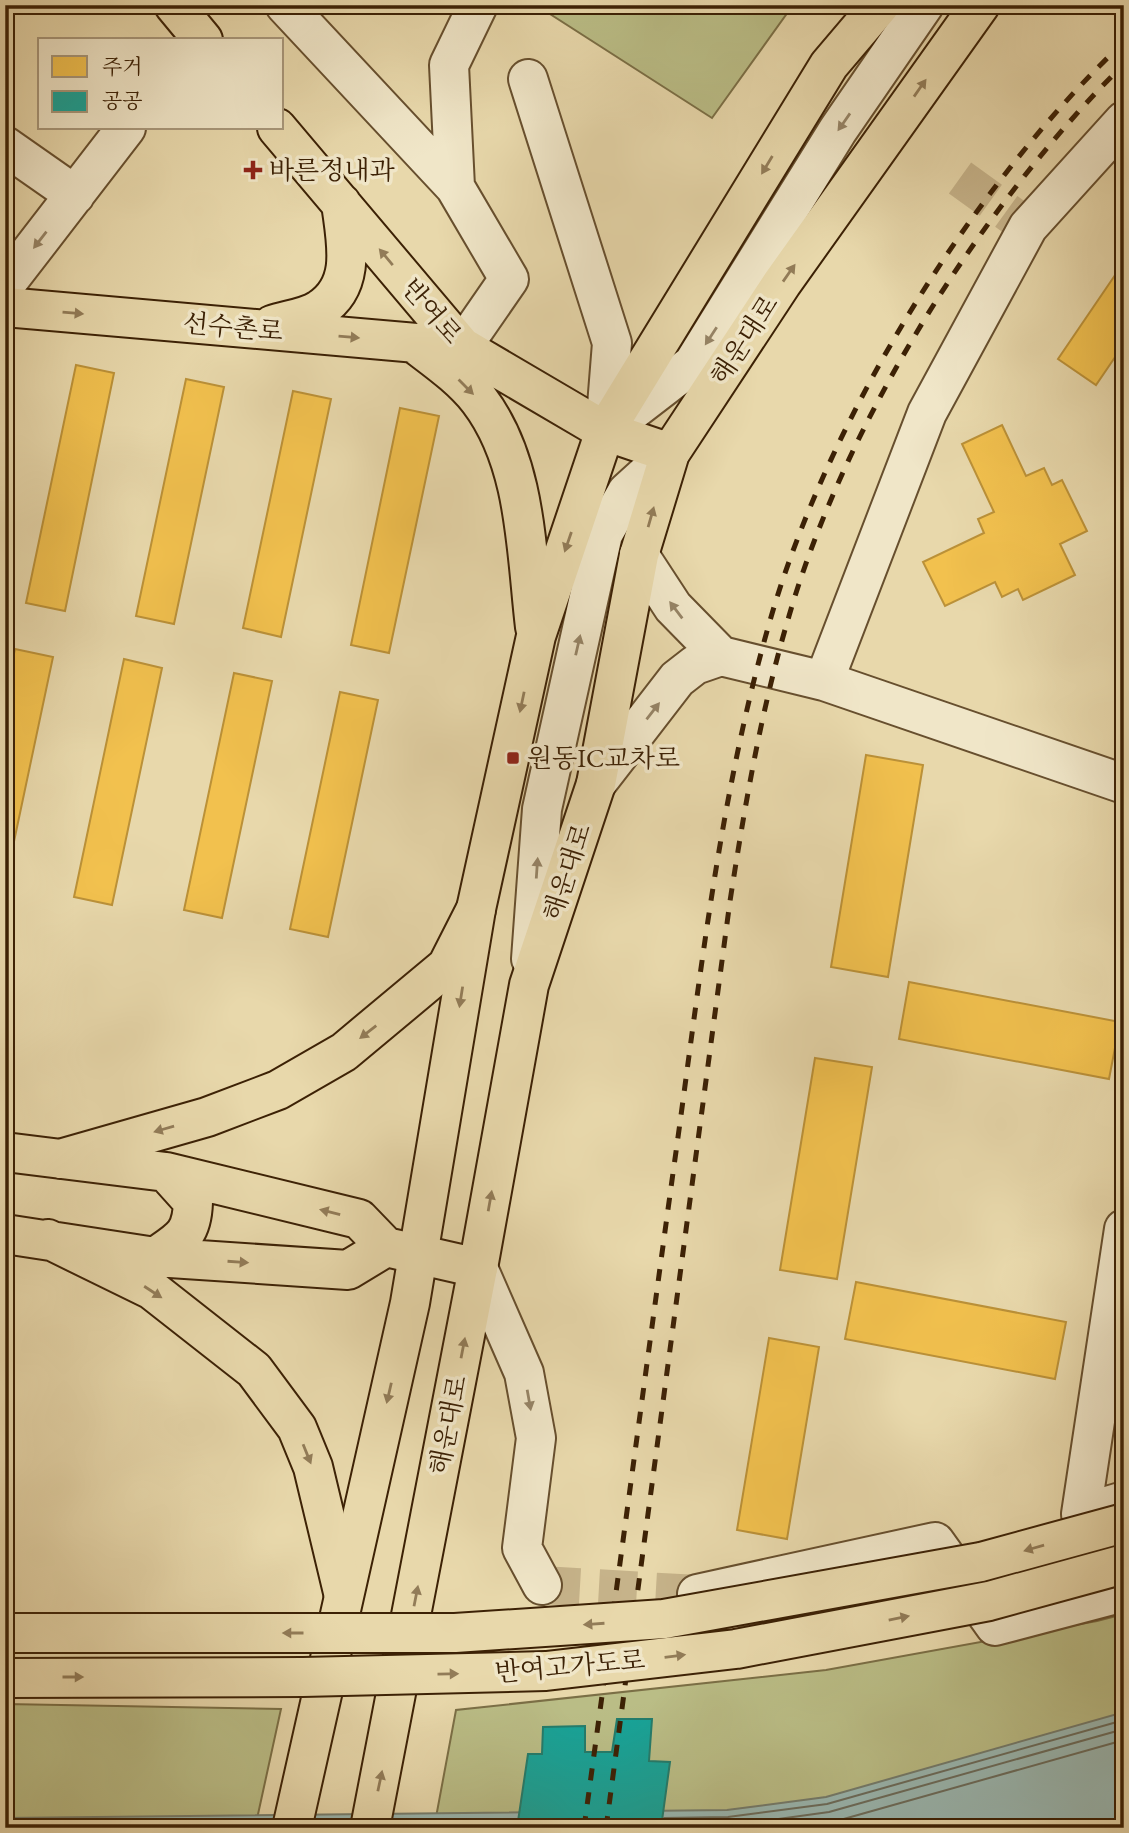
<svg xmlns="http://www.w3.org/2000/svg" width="1129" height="1833" font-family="'EB Garamond','Noto Serif KR',serif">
<rect width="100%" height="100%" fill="#e8d8ab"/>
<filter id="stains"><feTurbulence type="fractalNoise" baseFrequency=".00286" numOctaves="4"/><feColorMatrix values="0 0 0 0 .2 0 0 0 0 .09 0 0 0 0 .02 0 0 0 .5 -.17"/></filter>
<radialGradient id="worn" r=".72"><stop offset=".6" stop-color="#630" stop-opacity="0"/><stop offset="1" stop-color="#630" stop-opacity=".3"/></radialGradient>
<!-- green -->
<path fill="#babd86" stroke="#7b6f46" stroke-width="2" d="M536,5H793L712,118Z
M1124,1614V1828H434L456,1710L826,1670L1097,1621Z
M5,1704L281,1709L255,1828H5Z"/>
<!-- water -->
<path fill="#9ab8b2" stroke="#747c6d" stroke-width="2" d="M1124,1712V1828H5V1818L727,1810L826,1797Z"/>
<!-- homes -->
<path fill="#f2c14e" stroke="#bb9138" stroke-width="2" d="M1124,262V344L1096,385L1058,359Z
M76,365L114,373L65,611L26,603Z
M186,379L224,387L174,624L136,616Z
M293,391L331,399L281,637L243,628Z
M400,408L439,416L389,653L351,645Z
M1002,425L1026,476L1044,468L1052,485L1062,480L1087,531L1060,544L1075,575L1023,600L1018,589L1002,597L995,582L945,606L923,562L984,533L978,519L994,512L962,444Z
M15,649L53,657L5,884V694Z
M124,659L162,668L112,905L74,897Z
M234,673L272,681L222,918L184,910Z
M340,692L378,700L328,937L290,929Z
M866,755L923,765L888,977L831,967Z
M909,982L1120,1022L1109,1079L899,1039Z
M815,1058L872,1067L837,1279L780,1270Z
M856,1282L1066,1322L1055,1379L845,1339Z
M769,1338L819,1347L787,1539L737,1530Z"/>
<!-- public -->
<path fill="#17a398" stroke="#227c6c" stroke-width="2" d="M617,1719H652L649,1761L670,1762L661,1828H517L528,1754H542L543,1727L585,1726V1752H612Z"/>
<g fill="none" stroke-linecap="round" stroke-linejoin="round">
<!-- shore -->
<path stroke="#6b6c5c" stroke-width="2" d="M664,1818L728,1817L827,1804L1124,1720
M393,1821L517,1819
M5,1824L272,1822
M663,1826H728L829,1812L1124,1729
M793,1828L833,1822L1124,1740"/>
<!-- minor-tunnel -->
<path stroke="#c6b38a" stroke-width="38" stroke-dasharray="38 19" stroke-linecap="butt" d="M960,178L1028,227
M542,1585L697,1594"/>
<!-- minor casing -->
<g stroke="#674f2e" stroke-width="42">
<path id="minor" d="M285,5L455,187L509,279L462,347
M528,79L612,343L605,431
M5,146L75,195
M455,187L449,65L478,5
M5,285L126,128
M606,431L693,364L838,130L924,5
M639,555L673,607L721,656L824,681L1124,784
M824,681L927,413L1028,227L1124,121
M596,784L677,679L695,665L721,656
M531,959L542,809L603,534L627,492L670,453
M478,1268L524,1373L536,1438L522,1548L542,1585
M1081,1514L1124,1501
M1095,1565L1081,1514L1124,1229
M697,1594L935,1542L995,1626L1124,1592"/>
</g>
<!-- major casing -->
<g stroke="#3c2105" stroke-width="42">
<path id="major" d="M174,5L203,40
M277,128L462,347L605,431L670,453
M5,307L462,347
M272,325C286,320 307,318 320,309C357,285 346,242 341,203
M414,343C436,360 461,377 479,400C527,463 526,551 535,627
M292,1828L410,1303L476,909L536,636L605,431L829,65L880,5
M370,1828L478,1268L529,985L596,784L639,555L670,453L782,283L980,5"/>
</g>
<!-- highway casing -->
<g stroke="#3c2105" stroke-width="42">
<path id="highway" d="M5,1152L166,1172L359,1219L386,1247L478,1268
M60,1159L207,1117L278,1090L344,1052L447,966L476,909
M5,1234L155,1257L348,1270L386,1247
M48,1239L152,1290L254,1370L297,1428L313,1467L343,1592
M155,1257C181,1239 192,1235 193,1202L166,1172"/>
</g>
<!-- minor -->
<use href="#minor" stroke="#f0e6c8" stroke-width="38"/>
<!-- major -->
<use href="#major" stroke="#e8d8ab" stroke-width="38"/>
<!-- highway -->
<use href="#highway" stroke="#e8d8ab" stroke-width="38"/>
<!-- rail -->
<path stroke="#3c2105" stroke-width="5" stroke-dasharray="12 12" stroke-linecap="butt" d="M584,1828C614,1609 643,1391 673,1173C700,983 719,791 774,607C834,410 974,183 1124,42
M606,1828L730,901C745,805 761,710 789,616C845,423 981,205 1124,64"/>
<!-- major-bridge casing -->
<g stroke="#3c2105" stroke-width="42" stroke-linecap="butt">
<path id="major-bridge" d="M5,1633H455L664,1619L981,1562L1124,1523
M5,1678L303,1677L546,1671L736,1649L989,1601L1124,1564"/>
</g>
<!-- major-bridge -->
<use href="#major-bridge" stroke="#e8d8ab" stroke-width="38"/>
</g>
<!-- one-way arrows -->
<defs><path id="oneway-solid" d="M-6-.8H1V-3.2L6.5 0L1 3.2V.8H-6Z" transform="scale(1.75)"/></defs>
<g fill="#927c58">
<use href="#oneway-solid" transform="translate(920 88) rotate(-55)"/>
<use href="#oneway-solid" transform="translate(767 165) rotate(121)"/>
<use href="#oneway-solid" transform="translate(386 257) rotate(-130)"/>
<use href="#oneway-solid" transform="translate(789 273) rotate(-55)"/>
<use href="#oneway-solid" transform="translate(73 313) rotate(5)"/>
<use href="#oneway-solid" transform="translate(349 337) rotate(5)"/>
<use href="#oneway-solid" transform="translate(466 387) rotate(45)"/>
<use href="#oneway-solid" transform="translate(651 517) rotate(-74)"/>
<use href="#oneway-solid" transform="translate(568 542) rotate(109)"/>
<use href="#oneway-solid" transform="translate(522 702) rotate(102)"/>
<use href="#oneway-solid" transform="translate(461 997) rotate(99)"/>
<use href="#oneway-solid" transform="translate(368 1032) rotate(142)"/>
<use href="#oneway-solid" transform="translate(164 1129) rotate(164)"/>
<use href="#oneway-solid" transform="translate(490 1201) rotate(-80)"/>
<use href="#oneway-solid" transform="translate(330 1212) rotate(-166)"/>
<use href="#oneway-solid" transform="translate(238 1262) rotate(4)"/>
<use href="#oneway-solid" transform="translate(153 1292) rotate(33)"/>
<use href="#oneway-solid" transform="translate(463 1348) rotate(-79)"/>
<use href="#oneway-solid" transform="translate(389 1393) rotate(103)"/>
<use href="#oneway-solid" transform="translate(307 1454) rotate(68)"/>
<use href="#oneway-solid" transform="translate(1034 1548) rotate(164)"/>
<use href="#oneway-solid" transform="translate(416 1596) rotate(-79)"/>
<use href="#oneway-solid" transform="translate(899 1618) rotate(-11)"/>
<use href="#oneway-solid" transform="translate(594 1624) rotate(176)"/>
<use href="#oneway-solid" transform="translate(293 1633) rotate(-180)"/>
<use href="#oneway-solid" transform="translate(675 1656) rotate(-7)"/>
<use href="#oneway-solid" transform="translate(448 1674) rotate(-1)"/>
<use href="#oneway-solid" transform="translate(73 1677)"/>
<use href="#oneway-solid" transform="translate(380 1781) rotate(-78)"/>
</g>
<g fill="#968466">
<use href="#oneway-solid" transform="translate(844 122) rotate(125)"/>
<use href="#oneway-solid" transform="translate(40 240) rotate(128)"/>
<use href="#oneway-solid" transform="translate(711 336) rotate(123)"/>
<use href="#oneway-solid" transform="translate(676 610) rotate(-127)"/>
<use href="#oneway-solid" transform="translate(578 645) rotate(-77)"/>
<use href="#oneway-solid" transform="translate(653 711) rotate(-52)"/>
<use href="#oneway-solid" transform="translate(537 868) rotate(-86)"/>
<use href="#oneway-solid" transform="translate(529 1400) rotate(80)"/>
</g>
<!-- markers -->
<g fill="#8f2418" stroke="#f0e6c8" stroke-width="2.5">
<path d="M249.5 159.5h7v7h7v7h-7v7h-7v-7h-7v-7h7z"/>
<rect x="506" y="751" width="14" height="14" rx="3.5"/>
</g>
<g text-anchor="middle" stroke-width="7" stroke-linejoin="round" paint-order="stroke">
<!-- poi labels -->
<g font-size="26" fill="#3c2105" stroke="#f0e6c8" text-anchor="start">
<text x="269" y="179">바른정내과</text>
<text x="527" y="767">원동IC교차로</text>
</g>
<!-- street labels -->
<g font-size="26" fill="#3c2105" stroke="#f0e6c8">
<text transform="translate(432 311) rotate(49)" y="9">반여로</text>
<text transform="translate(233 327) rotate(5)" y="9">선수촌로</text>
<text transform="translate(744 340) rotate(-57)" y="9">해운대로</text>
<text transform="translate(567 872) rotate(-72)" y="9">해운대로</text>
<text transform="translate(448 1425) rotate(-79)" y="9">해운대로</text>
<text transform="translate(570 1666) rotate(-5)" y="9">반여고가도로</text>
</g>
</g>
<!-- margin -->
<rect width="1129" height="1833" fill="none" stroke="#e8d8ab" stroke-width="28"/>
<rect x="7" y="7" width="1115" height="1819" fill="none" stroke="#3c2105" stroke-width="3.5"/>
<rect x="14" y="14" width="1101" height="1805" fill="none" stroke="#3c2105" stroke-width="2"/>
<!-- legend -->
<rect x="38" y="38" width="245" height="91" fill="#f0e6c8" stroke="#a8977a" stroke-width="2"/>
<rect x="52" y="56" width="35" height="21" fill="#f2c14e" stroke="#a8977a" stroke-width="2"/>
<text x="102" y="74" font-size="21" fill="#3c2105">주거</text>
<rect x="52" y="91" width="35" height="21" fill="#17a398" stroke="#a8977a" stroke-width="2"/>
<text x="102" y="108" font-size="21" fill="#3c2105">공공</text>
<rect width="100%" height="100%" filter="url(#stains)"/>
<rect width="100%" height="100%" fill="url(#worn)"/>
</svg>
